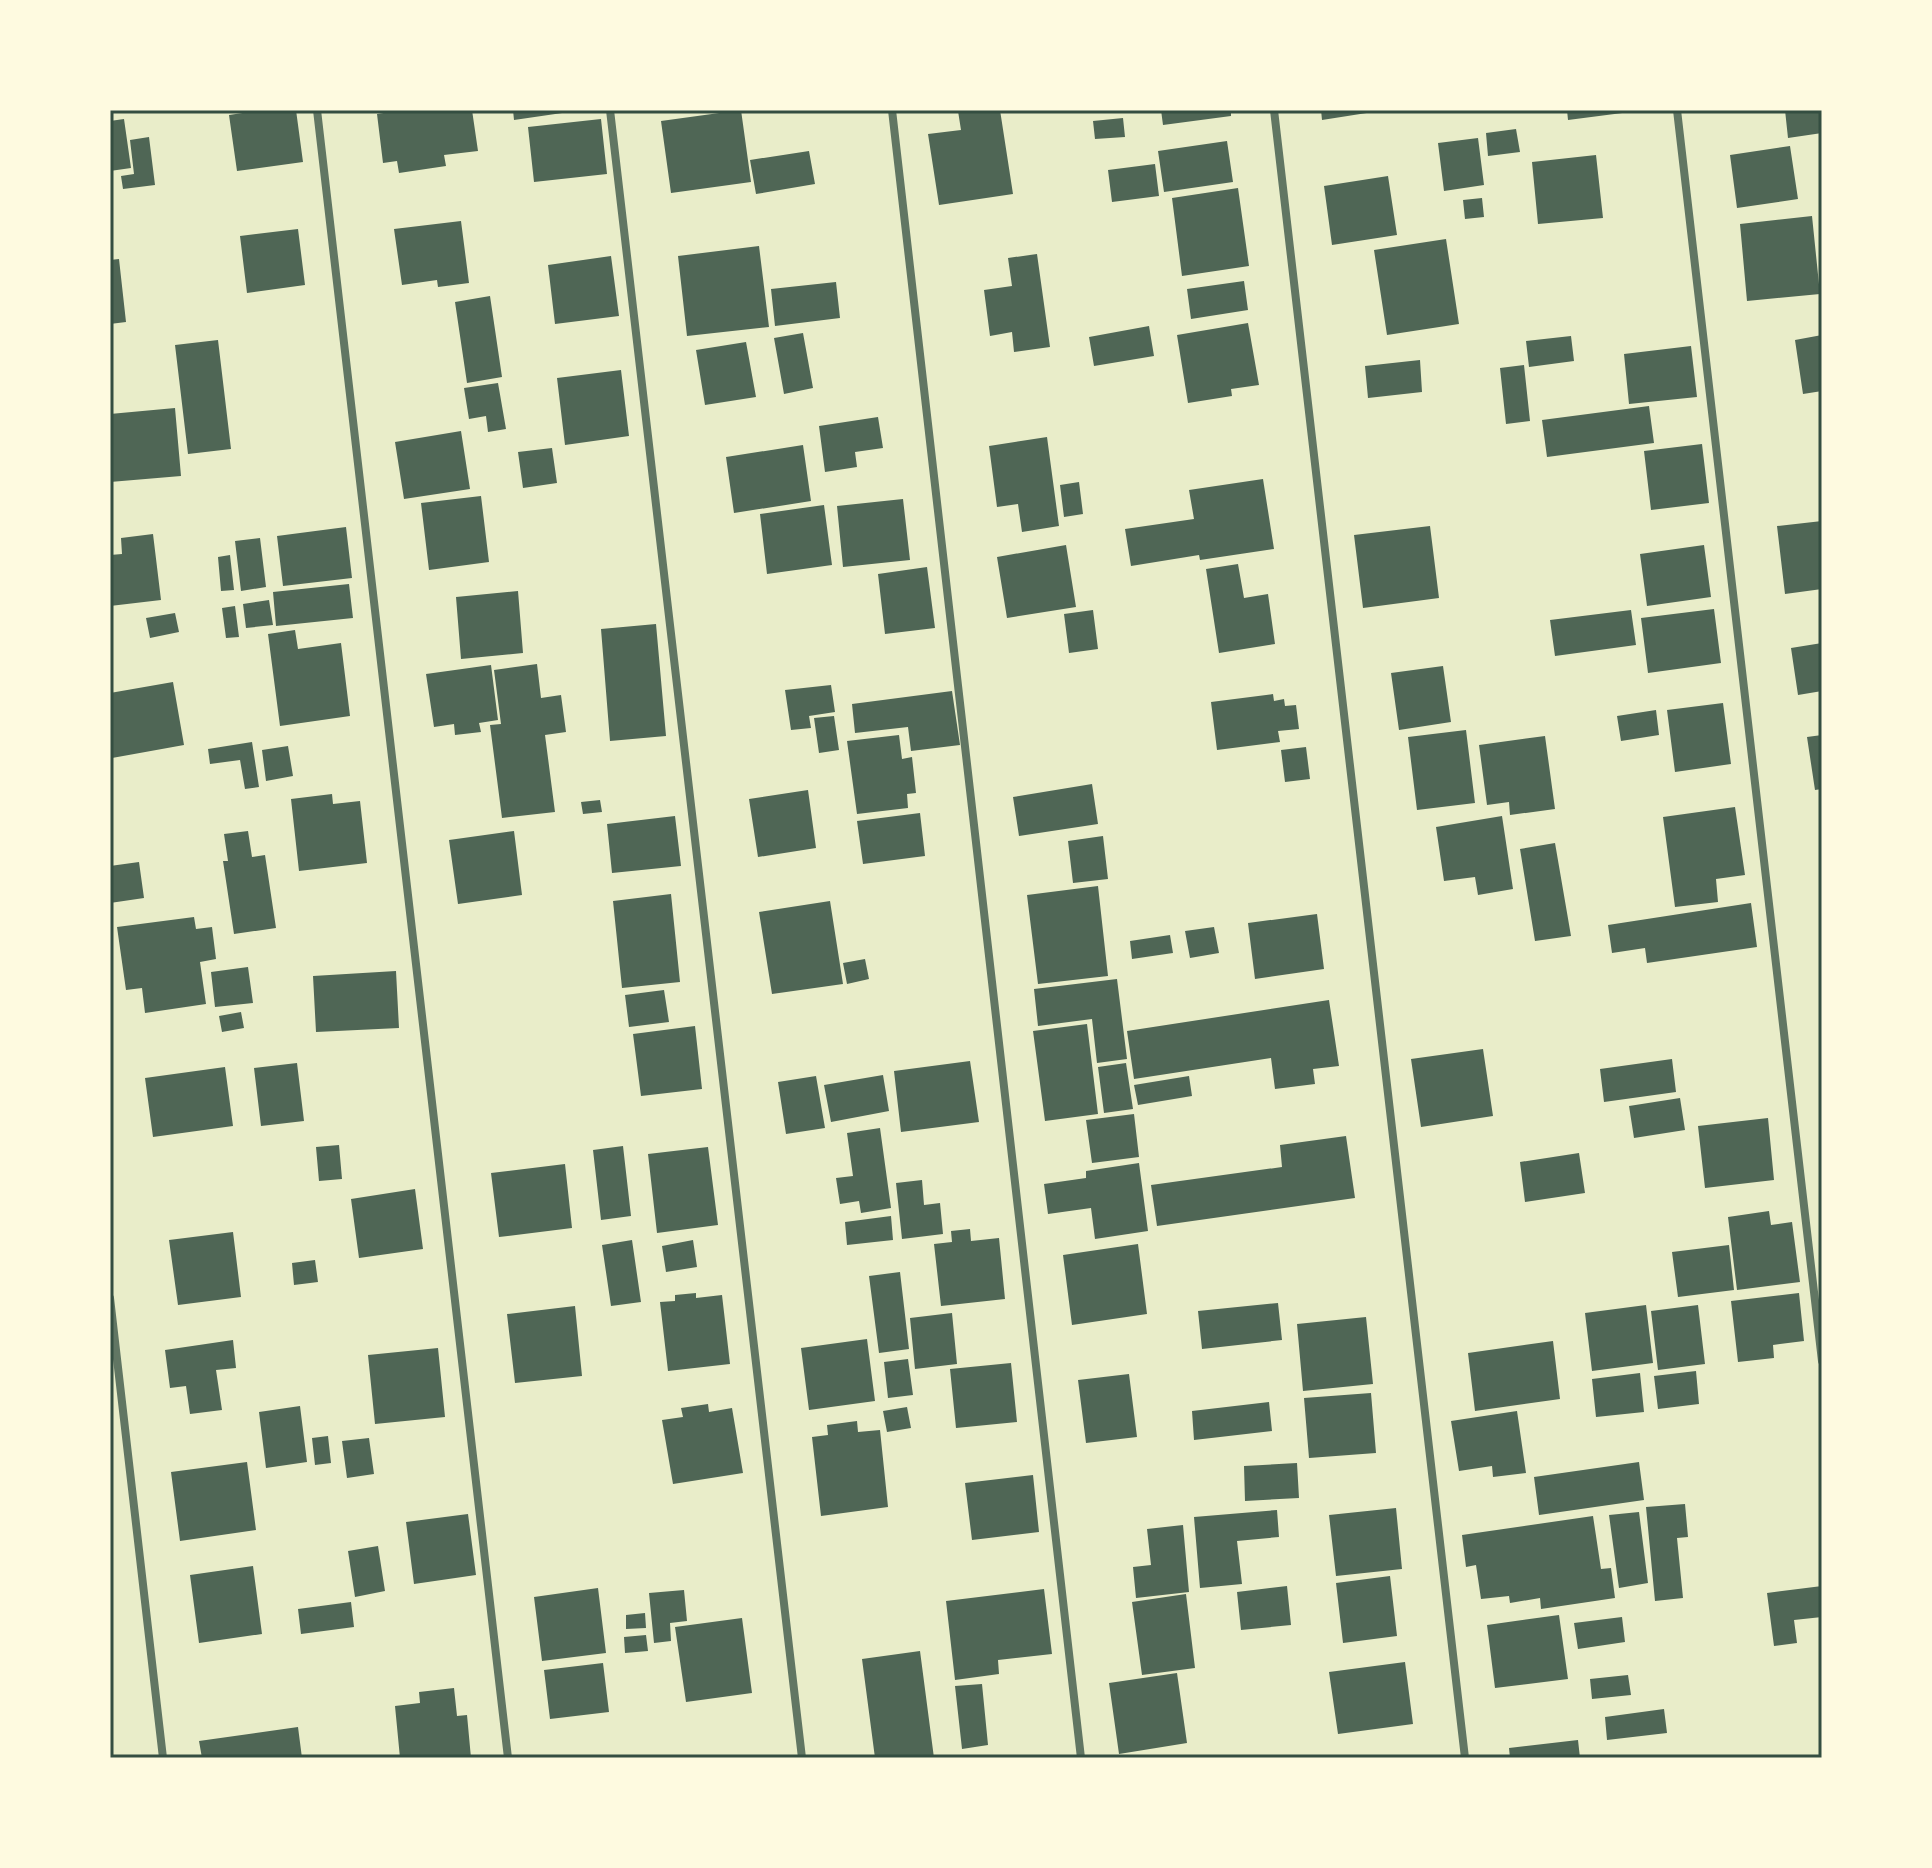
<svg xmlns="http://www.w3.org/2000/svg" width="1932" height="1868" font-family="'DM Sans',sans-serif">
<rect width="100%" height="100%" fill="#e9edc9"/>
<!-- building -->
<path fill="#4f6655" d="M262,110H296L303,162L237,171L229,115Z
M403,110H472L478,151L444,155L446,166L399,173L397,161L383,163L377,114Z
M513,110H568L569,112L514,120Z
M741,110L751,182L671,193L661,121Z
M1000,110L1013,194L939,205L928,134L961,130L958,111Z
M1161,110H1231V116L1163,125Z
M1321,110H1373V112L1322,120Z
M1567,110H1630V112L1568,120Z
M1785,110H1822V133L1788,138Z
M1123,118L1125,137L1095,139L1093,121Z
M124,119L131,168L110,171V121Z
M601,119L607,174L534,182L528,127Z
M1516,129L1520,152L1488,156L1486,133Z
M149,137L155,185L123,189L121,176L134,174L130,140Z
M1478,138L1484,185L1444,191L1438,143Z
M1227,141L1233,182L1164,192L1158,151Z
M1790,146L1798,199L1737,208L1730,155Z
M809,151L815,184L756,194L750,160Z
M1596,155L1603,218L1538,224L1532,162Z
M1155,164L1159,196L1112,202L1108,170Z
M1388,176L1397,235L1332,245L1324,186Z
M1238,188L1249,266L1182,276L1172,198Z
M1482,198L1484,217L1465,219L1463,200Z
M1812,216L1820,294L1747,301L1740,224Z
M461,221L469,283L438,287L437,280L402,285L394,229Z
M298,229L305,285L247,293L240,236Z
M1446,239L1459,324L1387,335L1374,250Z
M759,246L769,327L687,336L678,256Z
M1037,254L1050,347L1014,352L1012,332L990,336L984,290L1012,286L1008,258Z
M611,256L619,316L555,324L548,265Z
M119,259L126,322L110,324V260Z
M1244,281L1248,310L1191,319L1187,289Z
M836,282L840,318L775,326L771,289Z
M490,296L502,377L467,383L455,302Z
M1248,323L1259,385L1231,389L1232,396L1188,403L1177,335Z
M1149,326L1154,356L1094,366L1089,337Z
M803,333L813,388L784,394L774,338Z
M1822,335V391L1803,394L1795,340Z
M1571,336L1574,361L1529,367L1526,341Z
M218,340L231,449L188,454L175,345Z
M746,342L756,397L705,405L696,350Z
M1691,346L1697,397L1629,404L1624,354Z
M1420,360L1422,392L1368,398L1365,366Z
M1524,365L1530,421L1506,424L1500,368Z
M621,370L629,436L565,445L557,378Z
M498,383L506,429L488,432L486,416L469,419L464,388Z
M1649,406L1654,443L1547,457L1542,420Z
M175,408L181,476L110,482V414Z
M878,417L883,448L855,452L857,467L825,472L819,426Z
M461,431L470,489L404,499L395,442Z
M1047,437L1059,526L1022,532L1018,504L997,507L989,446Z
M1702,444L1709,503L1651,510L1644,451Z
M803,445L811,501L734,513L726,457Z
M552,448L557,483L523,488L518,452Z
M1263,479L1274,549L1200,560L1199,555L1131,566L1125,529L1194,519L1189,490Z
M1079,482L1083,514L1064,517L1060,485Z
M481,496L489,562L429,570L421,503Z
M903,499L910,560L843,567L837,506Z
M824,505L832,565L767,574L760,514Z
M1822,521V589L1785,594L1777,526Z
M1430,526L1439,598L1363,608L1354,535Z
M346,527L352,578L283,586L277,536Z
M153,534L161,600L110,606V555L122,554L121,538Z
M260,538L266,587L241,591L235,541Z
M1066,545L1076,607L1007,618L997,557Z
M1704,545L1711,597L1647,606L1640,554Z
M230,555L234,590L221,591L218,557Z
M1238,564L1244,598L1268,594L1275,644L1219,653L1206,569Z
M927,567L935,628L885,634L878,574Z
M349,584L353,618L276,626L273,592Z
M518,591L523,653L461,659L456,597Z
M269,600L273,625L246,628L243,604Z
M235,606L239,637L226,638L222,608Z
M1714,609L1721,663L1648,673L1641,618Z
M1093,610L1098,649L1069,653L1064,614Z
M1631,610L1636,645L1555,656L1550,620Z
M175,613L179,632L150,638L146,618Z
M656,624L666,736L610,741L601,629Z
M295,630L298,649L341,643L350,716L280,726L268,634Z
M1822,643V691L1798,695L1791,648Z
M537,664L541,698L561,695L566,732L545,735L555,812L502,818L490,725L501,724L494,670Z
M491,665L498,720L479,723L481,732L455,735L454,724L434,727L426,674Z
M1443,666L1451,722L1399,730L1391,673Z
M173,682L184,745L112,758L110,693Z
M831,685L835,712L809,716L811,728L791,730L785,690Z
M952,691L960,745L911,751L908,727L855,733L852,704Z
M1273,694L1274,701L1284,699L1285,706L1296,705L1299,729L1278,731L1280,742L1217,750L1211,702Z
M1723,703L1731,764L1675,772L1667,710Z
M1656,710L1659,735L1621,741L1617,716Z
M834,716L839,750L819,753L814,718Z
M1466,730L1475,803L1417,810L1408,737Z
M899,735L902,759L912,757L916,793L907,794L908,808L857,814L847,741Z
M1822,735V789L1815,790L1807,737Z
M1545,736L1555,809L1510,815L1509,802L1487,805L1479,745Z
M252,742L259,787L245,789L240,760L210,764L208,749Z
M288,746L293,776L266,781L262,750Z
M1306,747L1310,779L1285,782L1281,750Z
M1092,784L1098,824L1019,836L1013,797Z
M808,790L816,848L758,857L749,799Z
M332,794L333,804L360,801L367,863L299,871L291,799Z
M600,800L602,812L583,814L581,802Z
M1735,807L1745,875L1716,879L1718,902L1675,907L1663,817Z
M920,813L925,856L863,864L857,821Z
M675,816L681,866L612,873L607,824Z
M1502,816L1513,889L1478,895L1475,877L1444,881L1436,827Z
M248,831L252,857L265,855L276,928L234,934L223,861H228L224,834Z
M514,831L522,895L458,904L449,840Z
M1103,836L1108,879L1073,883L1068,841Z
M1555,843L1571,936L1535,941L1520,849Z
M139,862L144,898L110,903V866Z
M1098,886L1108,976L1038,984L1027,895Z
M671,894L680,982L622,988L613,901Z
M830,901L843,984L772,994L759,912Z
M1751,903L1757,947L1647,963L1645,948L1612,953L1608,925Z
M1317,914L1324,969L1255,979L1248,923Z
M194,917L196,929L212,927L216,959L200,962L206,1004L145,1013L142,988L126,990L117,927Z
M1214,927L1219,953L1190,958L1185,931Z
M1170,935L1173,953L1132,959L1130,941Z
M865,959L869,979L847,984L843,963Z
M248,967L253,1003L215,1007L211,972Z
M396,971L399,1028L316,1032L313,976Z
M1117,979L1127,1059L1097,1063L1092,1019L1038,1026L1034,989Z
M664,990L669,1022L629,1027L625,995Z
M1329,1000L1339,1066L1313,1069L1315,1084L1275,1089L1271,1058L1134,1079L1127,1031Z
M241,1012L244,1028L222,1032L219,1016Z
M1087,1024L1098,1114L1045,1121L1033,1031Z
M695,1026L702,1089L641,1096L633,1034Z
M1483,1049L1493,1116L1421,1127L1411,1059Z
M1672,1059L1676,1092L1604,1102L1600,1069Z
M970,1061L979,1122L901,1132L894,1071Z
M297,1063L304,1121L261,1126L254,1068Z
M1126,1063L1133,1109L1104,1113L1098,1067Z
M225,1067L233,1126L153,1137L145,1078Z
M883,1075L889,1111L831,1122L824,1085Z
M816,1076L825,1128L786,1134L778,1082Z
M1189,1076L1192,1096L1138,1105L1134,1085Z
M1680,1098L1685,1130L1634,1138L1629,1106Z
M1134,1114L1139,1157L1092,1163L1086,1120Z
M1768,1118L1774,1180L1705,1188L1698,1126Z
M880,1128L891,1208L861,1213L859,1201L840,1204L836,1178L853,1176L847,1133Z
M1346,1136L1355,1198L1157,1226L1151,1185L1282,1167L1280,1145Z
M339,1145L342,1179L319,1181L316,1147Z
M623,1146L631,1216L601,1220L593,1150Z
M708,1147L718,1225L657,1233L648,1154Z
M1579,1153L1585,1193L1525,1202L1520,1162Z
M1139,1163L1148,1231L1095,1239L1091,1208L1048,1214L1044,1184L1086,1178V1171Z
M565,1164L572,1228L499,1237L491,1173Z
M922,1180L924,1205L940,1203L943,1234L902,1239L896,1183Z
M415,1189L423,1249L359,1258L351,1199Z
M1769,1211L1771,1225L1792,1222L1800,1282L1737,1290L1728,1217Z
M891,1216L893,1240L847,1245L845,1222Z
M970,1229L971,1241L999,1238L1005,1299L941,1306L934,1244L952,1242L951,1231Z
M233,1232L241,1297L178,1305L169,1240Z
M632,1240L641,1302L611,1306L602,1245Z
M693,1240L697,1267L666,1272L662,1246Z
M1138,1244L1147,1314L1072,1325L1063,1255Z
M1729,1245L1734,1290L1678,1297L1672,1252Z
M315,1260L318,1282L294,1285L292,1263Z
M900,1272L909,1349L879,1353L869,1276Z
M696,1293V1298L722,1295L730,1364L668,1371L660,1302L675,1301V1295Z
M1799,1293L1804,1341L1773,1345L1774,1358L1738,1362L1731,1301Z
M1278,1303L1282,1340L1202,1349L1198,1311Z
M1646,1305L1653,1363L1592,1371L1585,1313Z
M1698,1305L1705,1364L1658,1370L1651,1311Z
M575,1306L582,1376L515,1383L507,1314Z
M952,1313L957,1364L915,1369L910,1318Z
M1366,1317L1373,1384L1303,1391L1297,1324Z
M867,1339L875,1401L809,1410L801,1348Z
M233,1340L236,1368L216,1370L222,1410L190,1414L186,1386L170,1388L165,1350Z
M1553,1341L1560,1399L1475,1411L1468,1353Z
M438,1348L445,1417L375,1424L368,1355Z
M908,1359L913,1395L888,1398L884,1362Z
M1011,1363L1017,1422L956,1428L950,1369Z
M1696,1371L1699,1404L1658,1409L1654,1376Z
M1640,1373L1644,1412L1596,1417L1592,1379Z
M1129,1374L1137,1437L1086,1443L1078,1380Z
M1371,1393L1376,1453L1309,1458L1304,1398Z
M1269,1402L1272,1431L1194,1440L1192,1411Z
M708,1404L709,1412L732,1408L743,1473L673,1484L662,1420L683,1417L681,1408Z
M300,1406L307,1462L266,1468L259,1412Z
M907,1407L911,1428L887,1432L883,1411Z
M1517,1411L1526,1473L1493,1477L1492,1466L1459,1471L1451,1421Z
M857,1421L858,1432L880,1430L888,1507L821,1516L812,1437L828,1435L827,1425Z
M328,1436L331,1463L315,1465L312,1438Z
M369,1438L374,1474L347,1478L342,1441Z
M247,1462L256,1530L180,1541L171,1472Z
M1639,1462L1644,1500L1539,1515L1534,1477Z
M1297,1463L1299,1498L1245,1501L1244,1466Z
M1033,1475L1039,1532L972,1540L965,1483Z
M1685,1504L1688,1537L1677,1538L1683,1598L1655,1601L1646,1507Z
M1396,1508L1402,1569L1336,1576L1329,1515Z
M1277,1510L1279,1537L1237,1541L1242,1584L1200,1588L1194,1517Z
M1639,1512L1648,1583L1619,1588L1609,1515Z
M468,1514L476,1575L414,1584L406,1522Z
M1593,1516L1601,1569L1611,1568L1615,1598L1541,1609L1540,1598L1510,1603L1509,1596L1481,1599L1476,1565L1466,1567L1462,1535Z
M1183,1525L1189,1592L1136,1598L1133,1567L1151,1565L1147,1529Z
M378,1546L385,1591L355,1597L348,1551Z
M253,1566L262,1634L199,1643L190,1575Z
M1390,1576L1397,1636L1343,1643L1336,1583Z
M1287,1586L1291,1625L1241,1630L1237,1592Z
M1822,1586V1617L1794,1620L1797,1643L1774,1646L1767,1593Z
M598,1588L606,1653L542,1661L534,1597Z
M1044,1589L1052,1654L998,1660L999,1674L955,1680L946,1601Z
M684,1590L687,1621L670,1623L671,1641L654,1643L649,1593Z
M1186,1594L1195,1668L1142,1675L1132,1602Z
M351,1602L354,1627L301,1634L298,1609Z
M645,1613L646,1628L626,1629V1615Z
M1559,1615L1568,1679L1495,1688L1487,1625Z
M1622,1617L1625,1642L1578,1649L1574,1623Z
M742,1618L752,1693L686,1702L675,1627Z
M646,1635L648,1651L625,1653L624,1637Z
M920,1651L934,1758H875L862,1659Z
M1405,1662L1413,1724L1338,1734L1329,1672Z
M603,1663L609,1712L550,1719L544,1670Z
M1177,1673L1187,1743L1119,1754L1109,1683Z
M1628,1675L1631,1695L1592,1699L1590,1679Z
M982,1684L988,1745L962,1749L955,1686Z
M454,1688L457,1716L467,1715L471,1758H400L395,1706L420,1703L419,1692Z
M1664,1709L1667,1733L1607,1740L1605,1717Z
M298,1727L302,1758H202L199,1741Z
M1578,1740L1580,1758H1510L1509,1748Z"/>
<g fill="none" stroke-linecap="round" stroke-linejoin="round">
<!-- minor -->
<path stroke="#617663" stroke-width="8" d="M317,110L508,1758
M610,110L802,1758
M892,110L1081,1758
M1274,110L1465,1758
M1677,110L1822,1361
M110,1298L163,1758"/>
</g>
<!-- border -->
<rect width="1932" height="1868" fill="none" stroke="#fefae0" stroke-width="224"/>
<rect x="112" y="112" width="1708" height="1644" fill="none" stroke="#344e41" stroke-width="3"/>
</svg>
